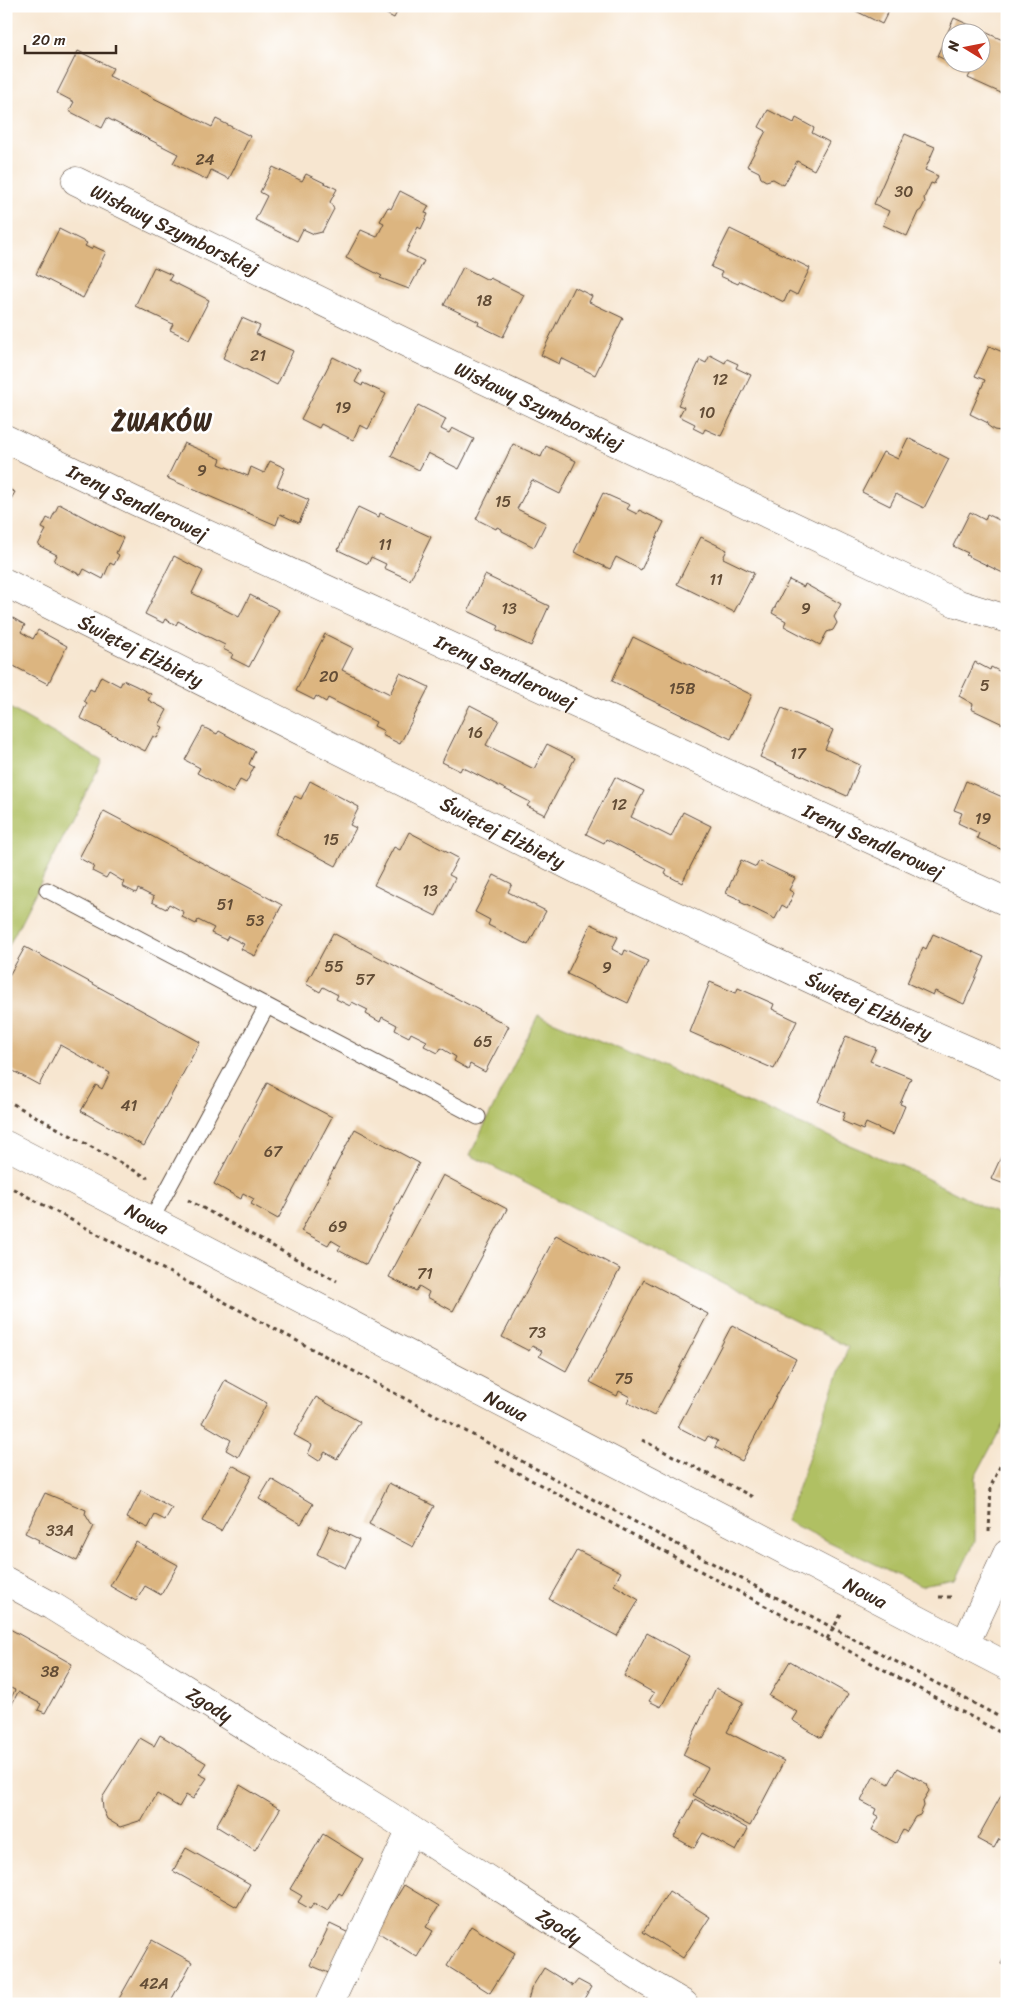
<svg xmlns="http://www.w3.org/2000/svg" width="1013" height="2010" font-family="Sriracha,sans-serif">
<rect width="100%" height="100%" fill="#fff"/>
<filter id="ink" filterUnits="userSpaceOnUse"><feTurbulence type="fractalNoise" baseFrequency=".02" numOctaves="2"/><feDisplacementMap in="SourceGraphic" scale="10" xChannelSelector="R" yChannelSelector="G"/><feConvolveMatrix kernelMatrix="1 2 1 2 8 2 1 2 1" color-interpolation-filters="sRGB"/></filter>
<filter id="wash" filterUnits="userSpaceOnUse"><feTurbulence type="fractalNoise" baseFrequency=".0096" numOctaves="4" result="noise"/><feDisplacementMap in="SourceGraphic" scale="20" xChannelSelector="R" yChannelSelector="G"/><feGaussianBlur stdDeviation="1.12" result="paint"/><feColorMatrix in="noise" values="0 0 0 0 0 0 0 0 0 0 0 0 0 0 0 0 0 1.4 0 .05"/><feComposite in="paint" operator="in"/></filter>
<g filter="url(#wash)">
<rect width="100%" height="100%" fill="#f7e6d0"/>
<!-- green -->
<path fill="#b0c063" stroke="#767540" d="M6,706L102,761L6,951Z
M538,1015L912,1171L1007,1219V1417L975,1477V1541L956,1580L921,1586L786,1521L848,1347L470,1155Z"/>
<g id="blocks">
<!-- building -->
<path fill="#dcb580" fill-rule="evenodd" d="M371,6H400L394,18Z
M846,6H891L882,24Z
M954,18L1007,42V81L1001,93L968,78L971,72L937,56ZM950,32H980V62H950Z
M78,51L113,68L109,76L212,127L216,119L250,136L229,179L211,170L207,180L173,163L178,154L107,118L102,128L69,111L74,102L57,93Z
M768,110L794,123L796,118L814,128L812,133L829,142L814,170L797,161L784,185L773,179L766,181L761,178L759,172L747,166L766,131L759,127Z
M905,134L935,147L925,170L938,176L934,184L931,183L924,198L925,202L921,210L918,212L907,236L883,225L889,211L874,204Z
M273,167L302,181L306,174L337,189L330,202L334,209L322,232L314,234L303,229L297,241L255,220L267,196L260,192Z
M400,191L429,206L425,213L428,214L421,229L418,227L406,252L424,261L409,289L380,278L382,276L346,258L361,230L377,237L384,223L380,221L388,207L391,209Z
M59,229L87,243L85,246L91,249L93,246L106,252L83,298L36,274Z
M730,229L810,268L797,295L789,291L784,302L740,281L738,284L720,276L722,272L711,267Z
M154,267L172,275L169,280L209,300L189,339L170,330L173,324L135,306Z
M463,267L488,280L490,278L524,295L503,337L478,325L479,322L444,305Z
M574,287L592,296L589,302L623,318L595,375L561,358L559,364L541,355Z
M242,318L260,326L256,334L293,351L277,385L223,358Z
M989,346L1007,354V432L1001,429V431L994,430L987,425L988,423L970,414L985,380L975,376Z
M710,355L725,363L727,359L738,364L736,368L751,375L721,436L705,429L703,433L693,428L695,424L679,416L684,407L678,405L689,383L700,360L706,363Z
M333,357L361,371L355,382L362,386L363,383L386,394L368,429L360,425L353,440L321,424L319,428L301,419Z
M418,405L446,419L441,429L449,433L452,428L474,439L459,469L428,453L419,470L391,456Z
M908,438L949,459L924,508L896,494L890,506L862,492L883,452L898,459Z
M184,443L221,459L219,464L248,476L251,467L264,473L270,461L285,468L277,486L309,500L299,523L280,514L276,525L167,478Z
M513,444L541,457L546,446L576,461L560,494L532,480L517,509L546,523L534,547L502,531V529L497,527L496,529L476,519Z
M6,488L15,492L6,508Z
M603,493L630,505L627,509L637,514L639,510L664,522L641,570L616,557L610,569L574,552Z
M59,504L123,538L116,553L119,555L114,565L110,563L103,579L84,569L81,575L67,568L54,561L57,555L38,545L46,530L42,528L47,518L51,520Z
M358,507L379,517L380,513L431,537L410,580L384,568L386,564L371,557L368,564L338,550Z
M970,512L985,520L987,514L1007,524V566L1003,573L966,555L968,553L953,546Z
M701,537L727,550L723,558L754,573L734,612L677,584Z
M174,556L203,571L192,593L239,617L250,595L279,610L249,667L231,658L233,654L223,649L225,645L201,633L178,621L176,625L165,619L163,623L145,614Z
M485,575L549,606L531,646L497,630L499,626L468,611Z
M789,580L804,587L805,584L841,604L834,617L837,623L833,630L827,632L820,645L784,626L786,621L772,613Z
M6,614L25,625L21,632L33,639L38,630L67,646L48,684L6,662Z
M325,634L353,648L342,670L390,694L400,673L429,687L400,744L382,735L384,731L374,726L376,722L328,698L326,702L316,696L314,700L296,691Z
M633,637L752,695L731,739L612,681Z
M975,662L990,670L991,667L1007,675V726L971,709L973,704L959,696Z
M101,676L120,686L123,680L136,686L151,694L148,700L167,710L159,725L163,727L157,738L153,736L145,751L80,718L87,703L84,701L90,689L94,691Z
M470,705L499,720L486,745L534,769L547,744L575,758L545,815L527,806L530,802L462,767L460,771L442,762Z
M782,708L833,730L825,749L860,765L847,796L760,757Z
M203,727L217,734L219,731L255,751L249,764L254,767L246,783L240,780L233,793L197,773L200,768L185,760Z
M615,777L644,791L631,817L671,837L683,812L711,826L682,883L665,874L667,870L606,839L604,843L586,834Z
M310,781L359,807L350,825L356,828L336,866L275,834L295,796L301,799Z
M966,781L1007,799V852L977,838L979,833L958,823L962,813L954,810Z
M104,811L282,905L255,956L241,949L244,944L228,936L226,940L211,933L214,928L198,920L196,924L182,917L184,912L169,904L166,909L152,902L154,897L138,889L136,893L122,886L124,882L109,873L106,878L92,871L94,866L79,858Z
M409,832L458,858L449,875L455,878L436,916L374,885L394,847L400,850Z
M741,860L756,867L759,861L795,878L789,890L794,893L787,908L782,905L775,919L740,902L741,900L726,893Z
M494,875L512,884L508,892L546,911L528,945L488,925L490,920L475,912Z
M591,924L618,937L612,949L623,955L625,950L648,961L628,1003L567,974Z
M333,933L509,1026L485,1072L470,1064L468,1069L454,1061L456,1057L441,1048L438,1053L424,1046L427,1041L411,1033L409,1037L395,1030L397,1025L382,1017L380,1022L366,1014L368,1010L352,1002L350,1006L336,999L338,995L323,987L320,992L306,984Z
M933,934L985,957L964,1004L935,991L933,995L907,983L923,947L926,949Z
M25,947L200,1042L144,1146L81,1111L96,1085L102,1089L110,1073L60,1045L39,1085L6,1067V981Z
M710,982L736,993L738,988L774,1004L772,1009L797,1021L774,1069L690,1032Z
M846,1036L876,1048L870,1061L911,1078L900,1104L905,1106L893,1135L866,1123L863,1130L842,1121L845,1113L818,1102Z
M267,1083L332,1117L278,1219L251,1204L254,1199L243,1193L241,1199L214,1184Z
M355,1129L419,1163L366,1265L338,1250L341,1246L331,1240L328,1245L301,1231Z
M1007,1144V1185L991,1179Z
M443,1175L507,1209L453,1311L427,1297L429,1292L419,1286L416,1291L389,1277Z
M556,1235L620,1269L566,1371L539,1356L542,1351L532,1346L529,1351L502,1337Z
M644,1280L708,1314L654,1416L627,1402L630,1397L619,1391L617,1396L590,1382Z
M732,1325L796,1359L742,1461L715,1447L718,1441L708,1436L705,1441L678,1427Z
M225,1380L267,1403L238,1457L226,1450L231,1440L202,1423Z
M316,1397L360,1422L337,1459L325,1452L319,1461L308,1454L312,1445L294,1435Z
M232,1465L252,1476L221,1531L202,1521Z
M271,1479L313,1504L301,1524L259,1499Z
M389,1483L434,1506L413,1547L369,1524Z
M141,1490L172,1508L165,1520L155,1515L148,1528L127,1518Z
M45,1493L86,1510L85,1514L91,1524L94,1526L77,1561L38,1542L39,1540L25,1533Z
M330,1526L359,1540L345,1568L317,1554Z
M136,1542L178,1565L161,1595L145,1586L136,1601L110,1586Z
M577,1550L621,1572L614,1585L639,1600L617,1636L549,1599Z
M10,1629L72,1664L45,1713L38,1710L41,1704L18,1692L12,1704L9,1702L15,1690L6,1686V1636Z
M647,1633L689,1656L661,1707L649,1701L654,1693L624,1676Z
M790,1661L848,1694L821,1738L792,1720L797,1712L769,1696Z
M716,1688L743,1702L727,1732L784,1761L750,1826L693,1795L708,1768L683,1755Z
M160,1735L206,1763L199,1774L207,1778L193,1799L186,1795L179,1807L157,1794L141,1822L139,1821L120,1827L107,1819L103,1810L102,1798L140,1738L154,1746Z
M898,1768L927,1784L929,1791L923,1801L924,1806L920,1815L915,1817L906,1832L903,1830L896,1843L872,1830L879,1817L874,1814L876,1809L861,1801L874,1776L889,1784Z
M240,1785L280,1809L255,1850L216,1826Z
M1007,1785V1843L999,1839L994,1848L977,1839Z
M695,1799L748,1829L736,1851L703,1833L694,1848L674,1837Z
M323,1834L363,1859L342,1895L339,1893L328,1911L314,1903L310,1909L298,1902L302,1896L290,1889Z
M186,1848L250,1884L237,1907L173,1871Z
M404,1885L439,1906L426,1927L433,1931L417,1957L376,1931Z
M669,1891L710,1917L683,1958L643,1932Z
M330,1924L351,1934L331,1974L310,1965Z
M471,1926L515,1953L490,1993L447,1966Z
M152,1940L192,1962L169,2004H116Z
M1007,1952V1967L1001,1964Z
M544,1968L573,1986L578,1980L591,1987L581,2004H527L531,1989Z"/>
</g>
</g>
<g filter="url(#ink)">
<use href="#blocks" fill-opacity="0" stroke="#574639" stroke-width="1"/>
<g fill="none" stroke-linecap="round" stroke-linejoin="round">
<!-- lane casing -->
<g stroke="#574639" stroke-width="17">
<path id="lane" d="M47,890L478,1117
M151,1220L267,1006"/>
</g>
<!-- street casing -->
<g stroke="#574639" stroke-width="29">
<g id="street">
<path id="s1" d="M76,181L425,352L956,603L1007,619"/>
<path id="s2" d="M6,439L137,502L1007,902"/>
<path id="s3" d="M6,583L578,870L879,1011L1007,1067"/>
<path id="s4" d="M6,1145L1007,1666"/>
<path id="s5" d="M6,1581L52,1606L388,1815L645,1981L684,2004"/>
<path d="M965,1644L1007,1554"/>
<path d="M329,2004L411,1830"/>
</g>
</g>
<!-- path -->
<path stroke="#574639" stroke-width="3" stroke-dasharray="4 4" stroke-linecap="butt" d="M6,1100L148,1178
M6,1185L1007,1721
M188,1200L337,1281
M642,1440L751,1496L753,1498
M496,1461L1007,1736
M989,1532L991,1486L1007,1451
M939,1597H955
M827,1639L842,1613"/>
<!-- lane -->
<use href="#lane" stroke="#fff" stroke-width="15"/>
<!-- street -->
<use href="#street" stroke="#fff" stroke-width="28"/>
</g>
</g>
<g text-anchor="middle" stroke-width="5" stroke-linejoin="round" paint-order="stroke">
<!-- number labels -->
<g font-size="16" fill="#634d36">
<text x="205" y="165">24</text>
<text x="904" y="197">30</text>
<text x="484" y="306">18</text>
<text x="258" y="361">21</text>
<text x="720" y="385">12</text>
<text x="343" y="413">19</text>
<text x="707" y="418">10</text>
<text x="202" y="476">9</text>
<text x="503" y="507">15</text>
<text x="385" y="550">11</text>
<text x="716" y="585">11</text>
<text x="509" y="614">13</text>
<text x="806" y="614">9</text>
<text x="329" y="682">20</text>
<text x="985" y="691">5</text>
<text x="682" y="694">15B</text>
<text x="475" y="738">16</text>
<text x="798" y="759">17</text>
<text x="619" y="810">12</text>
<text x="983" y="824">19</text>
<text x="331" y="845">15</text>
<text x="430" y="896">13</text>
<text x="225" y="910">51</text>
<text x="255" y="926">53</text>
<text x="334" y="972">55</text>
<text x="607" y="973">9</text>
<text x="365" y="985">57</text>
<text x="483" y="1047">65</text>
<text x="129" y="1111">41</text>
<text x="273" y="1157">67</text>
<text x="338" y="1232">69</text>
<text x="425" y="1279">71</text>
<text x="537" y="1338">73</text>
<text x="624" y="1384">75</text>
<text x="60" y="1536">33A</text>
<text x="50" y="1677">38</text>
<text x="154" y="1989">42A</text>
</g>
<!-- street labels -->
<g font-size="19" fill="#3b2a1e" stroke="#fff">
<text dy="7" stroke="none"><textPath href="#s1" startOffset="110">Wisławy Szymborskiej</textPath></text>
<text dy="7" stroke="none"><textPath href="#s1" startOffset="515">Wisławy Szymborskiej</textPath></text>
<text dy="7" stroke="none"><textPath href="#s2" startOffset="146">Ireny Sendlerowej</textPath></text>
<text dy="7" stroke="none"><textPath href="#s3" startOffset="151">Świętej Elżbiety</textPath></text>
<text dy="7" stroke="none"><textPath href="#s2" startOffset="551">Ireny Sendlerowej</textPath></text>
<text dy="7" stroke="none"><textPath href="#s3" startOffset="556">Świętej Elżbiety</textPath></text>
<text dy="7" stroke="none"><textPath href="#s2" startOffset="956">Ireny Sendlerowej</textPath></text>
<text dy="7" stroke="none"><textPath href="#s3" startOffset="961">Świętej Elżbiety</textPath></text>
<text dy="7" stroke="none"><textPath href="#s4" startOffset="159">Nowa</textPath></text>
<text dy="7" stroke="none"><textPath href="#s4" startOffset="564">Nowa</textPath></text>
<text dy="7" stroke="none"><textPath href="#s4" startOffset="969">Nowa</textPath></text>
<text dy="7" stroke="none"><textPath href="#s5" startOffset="238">Zgody</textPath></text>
<text dy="7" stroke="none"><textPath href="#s5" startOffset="652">Zgody</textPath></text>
</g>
<!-- district labels -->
<g font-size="24" font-weight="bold" letter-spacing="1" fill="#3b2a1e" stroke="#fff">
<text x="162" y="430">ŻWAKÓW</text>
</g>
</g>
<!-- margin -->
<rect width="1013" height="2010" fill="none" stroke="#fff" stroke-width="25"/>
<!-- north arrow -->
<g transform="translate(966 48) rotate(280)"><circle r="24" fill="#ffffff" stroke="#b1aaa5"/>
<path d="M0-4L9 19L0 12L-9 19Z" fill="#c8321e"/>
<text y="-8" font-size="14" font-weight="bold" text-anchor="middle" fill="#3b2a1e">N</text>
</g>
<!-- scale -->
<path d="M25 45v8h91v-8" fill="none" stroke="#3b2a1e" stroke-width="2.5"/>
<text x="32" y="45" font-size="15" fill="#3b2a1e" stroke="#ffffff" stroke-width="4" paint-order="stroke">20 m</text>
</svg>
